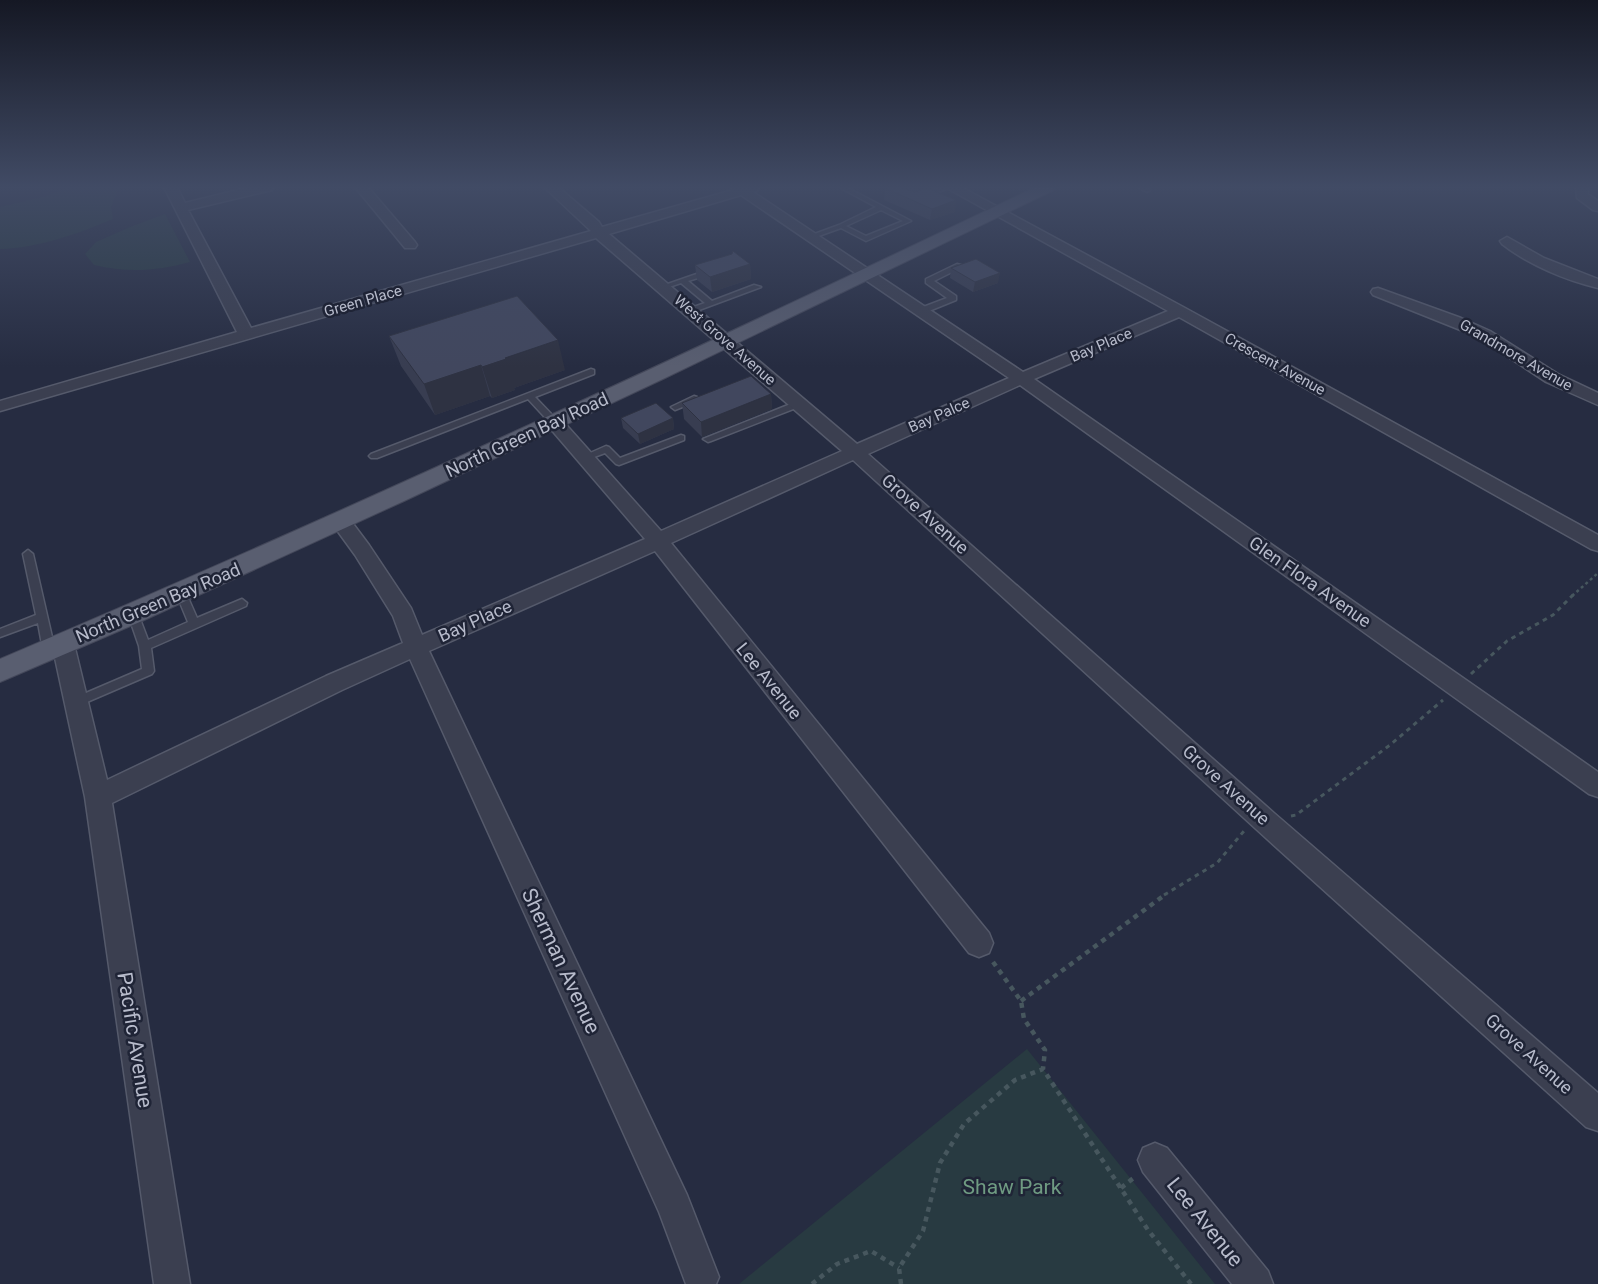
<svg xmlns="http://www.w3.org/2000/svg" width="1598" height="1284" font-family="Roboto,sans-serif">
<rect width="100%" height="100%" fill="#262c41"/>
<!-- green -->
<path fill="#283a41" d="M68,187H119L111,207L113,219C77,234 39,248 0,249V207L47,196Z
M165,214L190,262C157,271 128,273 94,265L85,254L96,242L135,225Z
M1027,1049L1215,1284H739Z"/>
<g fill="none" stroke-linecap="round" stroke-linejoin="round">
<!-- lane casing -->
<g stroke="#555a6b" stroke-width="3">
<path id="lane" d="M839,187H846L911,221L866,241L841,228L813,238H809V236L839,225L876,207ZM881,210L903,221L866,236L846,226Z
M941,187H951L925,197L920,196Z
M1137,187H1146L1150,190L1147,192Z
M957,264L964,266L934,281L956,296V300L924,313H918V309L947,298L926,283V279Z
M711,269H714V273L688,281L712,301L754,285L761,287L691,313L687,311L688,309L705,303L681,283L663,289L659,287Z
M591,369L594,370V374L535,397L558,421V425H552L528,399L377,458H371L369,456L371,454Z
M694,396L697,397V401L675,410L671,407Z
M798,401L801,402V406L711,441L708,442L703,439Z
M681,435L684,436V440L619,465L616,464L605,453L586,460L581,457L606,446L609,447L620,458Z
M28,550L33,554L55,650L53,653H45L43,650L38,623L0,637V629L36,615L23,554Z
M181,589L186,593L197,618L242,599L247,603L246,606L151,648L154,671L152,674L80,705L76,707L72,705L70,702L72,699L142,669L139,646L128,614L129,611H137L148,640L188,622L176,593Z"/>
</g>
<!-- street casing -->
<g stroke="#555a6b" stroke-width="3">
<path id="street" d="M164,187H177L185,203L250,187H274L272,190L188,210L251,328L591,231L544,187H558L599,222L602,227L733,190L731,187H759L757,191L753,192L1023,372L1168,311L945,187H961L1185,308L1598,535V551L1591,549L1179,317L1034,379L1598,772V797L1589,794L1020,385L868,454L1274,813L1598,1093V1131L1586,1127L1256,829L853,460L671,543L989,933L993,943L989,953L979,957L969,953L655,551L429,651L687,1195L719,1277L716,1284H686L659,1212L410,659L342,690L112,803L190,1284H154L85,797L52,644L55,638L63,635L71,638L74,644L107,780L326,676L403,643L393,616L355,555L331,522L334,517L341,515L348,517L369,545L411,608L422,635L645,539L549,427L546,423L549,419L555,418L561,419L661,531L842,451L596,238L0,411V401L237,332ZM741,195L1009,378L857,444L609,234Z
M355,187H368L415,242L417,245L415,248H405Z
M1576,187H1588V194L1598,201V211L1593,210L1577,198Z
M1507,237L1544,258L1598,279V288C1565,280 1529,265 1502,244L1500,241Z
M1378,288L1461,318L1490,331L1558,374L1598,393V405L1546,382L1478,337L1373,295L1371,292L1373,289Z
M1155,1143L1167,1148L1268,1271L1273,1284H1232L1143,1172L1138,1160L1143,1148Z"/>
</g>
<!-- primary casing -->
<g stroke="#44485a" stroke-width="2">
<path id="primary" d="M1036,187H1056L1054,190L665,378L404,501L142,621L0,682V659C349,511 693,351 1036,187Z"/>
</g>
<!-- path-far2 -->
<path stroke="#47575e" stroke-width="2.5" stroke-dasharray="3 3" stroke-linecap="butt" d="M1572,596L1598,573"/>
<!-- path-far1 -->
<path stroke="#47575e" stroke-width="3" stroke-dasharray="4.5 4.5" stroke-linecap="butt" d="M1471,674L1507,641L1553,615L1574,594
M1291,816L1296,815L1390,745L1443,700
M1164,895L1217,863L1244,831"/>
<!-- path -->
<path stroke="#47575e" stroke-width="4.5" stroke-dasharray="5 5" stroke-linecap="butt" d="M993,962L1021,1001L1024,1019L1045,1050L1043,1069
M1021,1001L1166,894
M1121,1188L1136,1176
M812,1284L837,1264L871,1251L899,1268
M901,1284L899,1268L923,1231L940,1163L964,1124L1015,1080L1043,1069L1148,1230L1191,1284"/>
<!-- lane -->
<use href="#lane" fill="#3b3f50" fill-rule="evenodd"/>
<!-- street -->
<use href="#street" fill="#3b3f50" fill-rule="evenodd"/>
<!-- primary -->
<use href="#primary" fill="#595e70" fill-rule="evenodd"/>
</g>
<!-- wall -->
<path fill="#383d51" d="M889,187H916V192L955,212L930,220L884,200L885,188Z
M750,264L751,279L712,292L697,280L695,265Z
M951,268L998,283L973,292L950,278Z
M389,336L565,370L514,388L515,390L492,398L490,396L435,415L401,366Z
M771,394L772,409L702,437L684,419L682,403Z
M621,418H673L674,429L640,444L623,428Z"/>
<!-- shaded-wall -->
<path fill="#2e3242" d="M956,200L955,212L930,220L932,209Z
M750,264L751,279L712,292L710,277Z
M1000,273L998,283L973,292L975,282Z
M558,340L565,370L514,388L515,390L492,398L482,367L505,358Z
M481,365L490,396L435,415L424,384Z
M771,394L772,409L702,437L701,422Z
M673,418L674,429L640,444L638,434Z"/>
<!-- building -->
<path fill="#41475e" stroke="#2e3242" d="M889,187H902V188L915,192L927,188L956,200L932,209L885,188Z
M733,251L750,264L710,277L695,265L732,254Z
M976,259L1000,273L975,282L951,268Z
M517,296L558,340L505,358L506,359L482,367L481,365L424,384L389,336Z
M751,376L771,394L701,422L682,403Z
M656,403L673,418L638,434L621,418Z"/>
<!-- sky -->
<linearGradient id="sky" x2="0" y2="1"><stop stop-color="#151824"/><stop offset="0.51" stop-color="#414b65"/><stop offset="1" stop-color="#414b65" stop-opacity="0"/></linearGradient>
<rect width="1598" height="367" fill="url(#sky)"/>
<g text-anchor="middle" stroke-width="5" stroke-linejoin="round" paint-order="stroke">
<!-- far-street labels -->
<g font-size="15" fill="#b7bbcb" stroke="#1f2436">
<text transform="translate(363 301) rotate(-16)" y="5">Green Place</text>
<text transform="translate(725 340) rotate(41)" y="5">West Grove Avenue</text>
<text transform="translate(1101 345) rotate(-23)" y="5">Bay Place</text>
<text transform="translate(1516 355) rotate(30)" y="5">Grandmore Avenue</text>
<text transform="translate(1275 364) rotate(29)" y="5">Crescent Avenue</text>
<text transform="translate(939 415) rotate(-24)" y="5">Bay Palce</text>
</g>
<!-- street labels -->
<g font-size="18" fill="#b7bbcb" stroke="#1f2436">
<text transform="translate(527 435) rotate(-25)" y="6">North Green Bay Road</text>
<text transform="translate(925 514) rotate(42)" y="6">Grove Avenue</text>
<text transform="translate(1310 582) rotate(35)" y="6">Glen Flora Avenue</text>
<text transform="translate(158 603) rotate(-23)" y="6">North Green Bay Road</text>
<text transform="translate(475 621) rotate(-24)" y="6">Bay Place</text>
<text transform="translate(769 681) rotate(51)" y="6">Lee Avenue</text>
<text transform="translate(1226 785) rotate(42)" y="6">Grove Avenue</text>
<text transform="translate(1529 1054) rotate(42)" y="6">Grove Avenue</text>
</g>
<!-- near-street labels -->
<g font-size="21" fill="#b7bbcb" stroke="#1f2436">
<text transform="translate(561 961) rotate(65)" y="7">Sherman Avenue</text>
<text transform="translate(135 1040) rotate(81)" y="7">Pacific Avenue</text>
<text transform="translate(1205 1222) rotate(51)" y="7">Lee Avenue</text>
</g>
<!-- near-park labels -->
<g font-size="21" fill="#6f9b82" stroke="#1f2436">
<text x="1012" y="1194">Shaw Park</text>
</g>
</g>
</svg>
